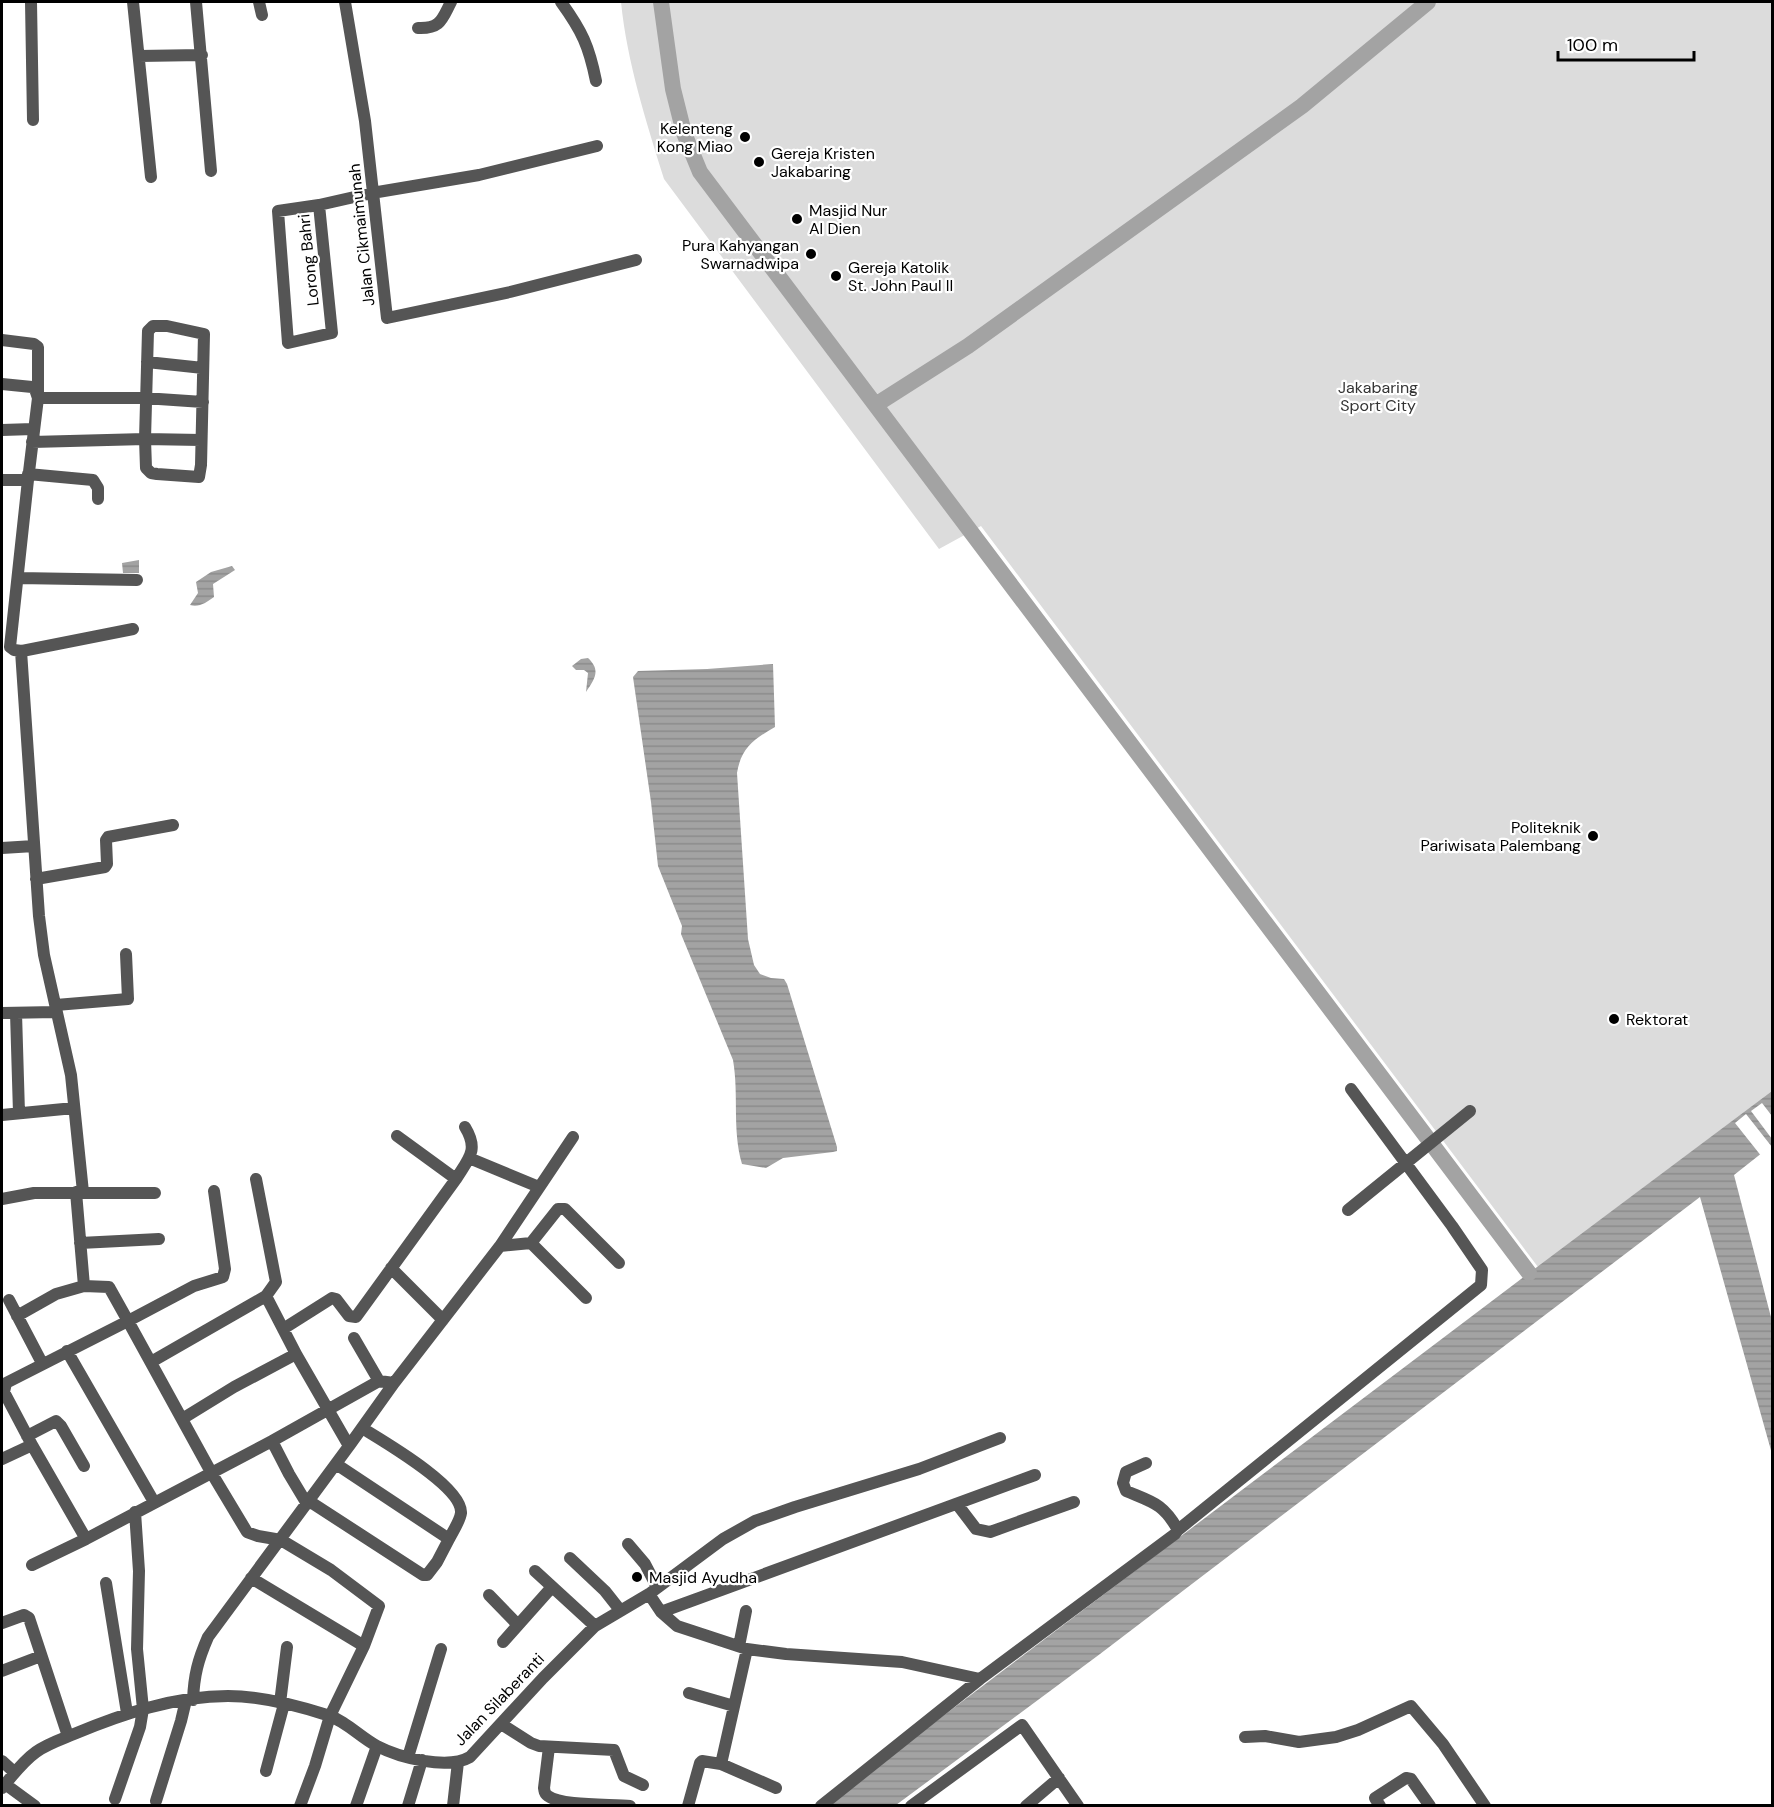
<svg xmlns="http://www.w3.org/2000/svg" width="1774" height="1807" font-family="'DM Sans',sans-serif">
<defs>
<pattern id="water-rules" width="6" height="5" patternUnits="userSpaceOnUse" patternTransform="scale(1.5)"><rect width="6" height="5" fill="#a3a3a3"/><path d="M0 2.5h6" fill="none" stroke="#8b8b8b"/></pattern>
</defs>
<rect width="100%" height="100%" fill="#fff"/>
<!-- green -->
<path fill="#dcdcdc" d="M621,2H1772V1091L1538,1267L981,526L939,549L664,179C646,121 627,62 621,2Z"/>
<!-- water -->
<path fill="url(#water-rules)" d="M139,560V573H123L122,563Z
M232,566L235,570L213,584L214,597C207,602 199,608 190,605L198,593L196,582L211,572Z
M588,658C601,670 595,679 586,692L588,673L584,670H576L572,666L581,659Z
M773,664L775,727C754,739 741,748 737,773L748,939L754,965L760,974L771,978L784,979L787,984L837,1147V1151L833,1152L783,1158L766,1168L742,1164C732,1129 739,1095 733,1060L681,934L682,926L658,866L651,802L633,677L638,671L707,669Z
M1772,1091V1145L1734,1175L1772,1321V1454L1700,1197L1100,1654L896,1805L824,1806L1529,1273Z"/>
<!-- pier -->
<path fill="#fff" d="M1762,1103L1772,1116V1139L1751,1111Z
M1746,1114L1772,1147L1762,1157L1735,1123Z"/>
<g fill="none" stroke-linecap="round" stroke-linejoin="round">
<!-- river -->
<path stroke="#a3a3a3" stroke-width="16" d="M661,2L673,89L684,133L700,172L1529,1273
M877,404L968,346L1302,106L1428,2"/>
<!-- minor -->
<path stroke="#555" stroke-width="12" d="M31,2L33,120
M133,2L151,177
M196,2L211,171
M259,2L262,15
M345,2L365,121L387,318L510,292L636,260
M561,2C582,31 589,46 596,81
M418,28C441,29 442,19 451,2
M139,56L202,55
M319,205L332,333L288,343L278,211Z
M319,205L372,193L479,175L597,146
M153,326H167L204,334L201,465L199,477L157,474L151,473L146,468L145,439L148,331Z
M2,340L34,344L38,347V398H144L203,402
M147,362L203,368
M2,384L32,387L35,389L38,398L28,480L10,647L14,650L22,651L133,629
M2,430L33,429
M32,442L145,439L201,440
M28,474L93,480L98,488V499
M2,480H28
M18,578L137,580
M21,651L39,916L44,955L71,1075L83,1192
M2,848L34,846
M36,879L105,867L107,864L106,840L108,837L173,825
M56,1005L128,999L126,954
M2,1013L56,1012
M16,1013L19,1113
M2,1115L74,1108
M397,1136L456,1179
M469,1158L539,1187
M256,1179L276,1282L266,1296
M2,1199L34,1193H155
M1348,1210L1470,1111
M80,1243L159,1239
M531,1243L586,1298
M500,1246L573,1137
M391,1268L443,1320
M84,1286L109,1287L128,1321L194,1286L223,1277L225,1269L214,1191
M9,1300L42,1363
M17,1316L56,1294L84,1286L76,1192
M283,1329L332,1298L336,1299L349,1316L356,1317L456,1179C469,1158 479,1150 465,1127
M354,1338L379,1381
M67,1351L154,1502
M151,1362L266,1296L296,1354
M182,1419L234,1387L296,1354L349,1446L208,1637C198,1660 194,1675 193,1700
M27,1436L56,1421L61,1426L84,1466
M272,1441L289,1474L307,1504
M32,1445L4,1392L6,1383L128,1321L211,1472L247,1532L258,1536L281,1540L331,1570L379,1606L364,1646L330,1716L315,1766L300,1806
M349,1446L394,1383L500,1246L531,1243L558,1209H565L619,1263
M2,1459L32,1445L86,1539L272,1441L379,1381L394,1383
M1146,1463L1126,1472L1123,1483L1126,1491C1152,1502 1163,1503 1178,1530
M336,1464L449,1539C453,1531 460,1521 461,1513C463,1487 383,1441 362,1428
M309,1501L423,1575H427L437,1562L449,1539
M957,1504L976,1529L990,1532L1074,1502
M628,1544L645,1564L657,1587
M570,1558L605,1591L620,1610
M32,1565L86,1539
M535,1571L595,1626
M251,1578L364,1646
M106,1583L127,1713
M649,1594L661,1612L677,1626L747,1649L786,1654L902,1662L980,1679L1175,1534L1178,1530L1481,1285L1482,1270L1452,1226L1351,1089
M489,1595L518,1625
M661,1612L1035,1475
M2,1623L24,1615L29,1618L68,1736
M503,1642L552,1587
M739,1646L746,1611
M2,1671L41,1656
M689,1693L734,1706
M280,1703L287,1647
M501,1724L531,1743L539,1746L614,1750L624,1776L643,1785
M1245,1737L1265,1736L1299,1742L1336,1737L1358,1730L1411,1706L1443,1744L1485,1806
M549,1747L544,1788C545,1793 544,1793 548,1796C561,1806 612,1804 630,1806
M408,1757L441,1649
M2,1761L14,1772
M721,1764L776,1788
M266,1771L284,1704
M5,1784L35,1806
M2,1788C13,1775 22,1762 36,1752C47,1744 62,1739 74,1734C122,1714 175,1696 228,1696C261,1696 296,1705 327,1715C346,1721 360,1737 377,1746C400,1758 448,1770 470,1757L543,1678L595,1626L649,1594L723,1539L755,1521L795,1507L919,1469L1000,1438
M115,1799L140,1727L143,1709L137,1649L139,1571L135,1512
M156,1801L181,1721L186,1700
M356,1806L377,1746
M408,1806L422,1760
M453,1806L458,1762
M688,1806L700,1763L702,1761L721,1764L747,1649
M821,1806L980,1679
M911,1806L1022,1725L1078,1806
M1026,1806L1059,1778
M1380,1806L1375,1798L1406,1778L1411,1779L1430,1806"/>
</g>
<!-- markers -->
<g fill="#000" stroke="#fff" stroke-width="2">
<circle cx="745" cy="137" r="6"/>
<circle cx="759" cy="162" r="6"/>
<circle cx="797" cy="219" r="6"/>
<circle cx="811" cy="254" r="6"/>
<circle cx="836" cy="276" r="6"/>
<circle cx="1593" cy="836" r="6"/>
<circle cx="1614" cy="1019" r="6"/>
<circle cx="637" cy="1577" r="6"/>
</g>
<g text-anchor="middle" stroke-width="4.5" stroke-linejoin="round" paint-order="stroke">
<!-- poi labels -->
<g font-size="16" fill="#000" stroke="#fff" text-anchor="start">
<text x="733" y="134" text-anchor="end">Kelenteng<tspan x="733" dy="18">Kong Miao</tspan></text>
<text x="771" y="159">Gereja Kristen<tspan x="771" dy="18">Jakabaring</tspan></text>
<text x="809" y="216">Masjid Nur<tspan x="809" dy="18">Al Dien</tspan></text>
<text x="799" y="251" text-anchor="end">Pura Kahyangan<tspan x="799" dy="18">Swarnadwipa</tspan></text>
<text x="848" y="273">Gereja Katolik<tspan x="848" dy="18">St. John Paul II</tspan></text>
<text x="1581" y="833" text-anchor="end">Politeknik<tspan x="1581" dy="18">Pariwisata Palembang</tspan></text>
<text x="1626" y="1025">Rektorat</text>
<text x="649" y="1583">Masjid Ayudha</text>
</g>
<!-- street labels -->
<g font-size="16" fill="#000" stroke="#fff">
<text transform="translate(361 235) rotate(-96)" y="6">Jalan Cikmaimunah</text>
<text transform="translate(308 260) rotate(-96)" y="6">Lorong Bahri</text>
<text transform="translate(499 1699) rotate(-46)" y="6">Jalan Silaberanti</text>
</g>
<!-- park labels -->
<g font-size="16" fill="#333" stroke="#fff">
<text x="1378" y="393">Jakabaring<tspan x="1378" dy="18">Sport City</tspan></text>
</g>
</g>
<!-- border -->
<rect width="1774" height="1807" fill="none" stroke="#000000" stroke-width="6"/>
<!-- scale -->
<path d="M1558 51v9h136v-9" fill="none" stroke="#000000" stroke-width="3"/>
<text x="1567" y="51" font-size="18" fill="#000000" stroke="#ffffff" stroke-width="4.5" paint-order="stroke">100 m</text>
</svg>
